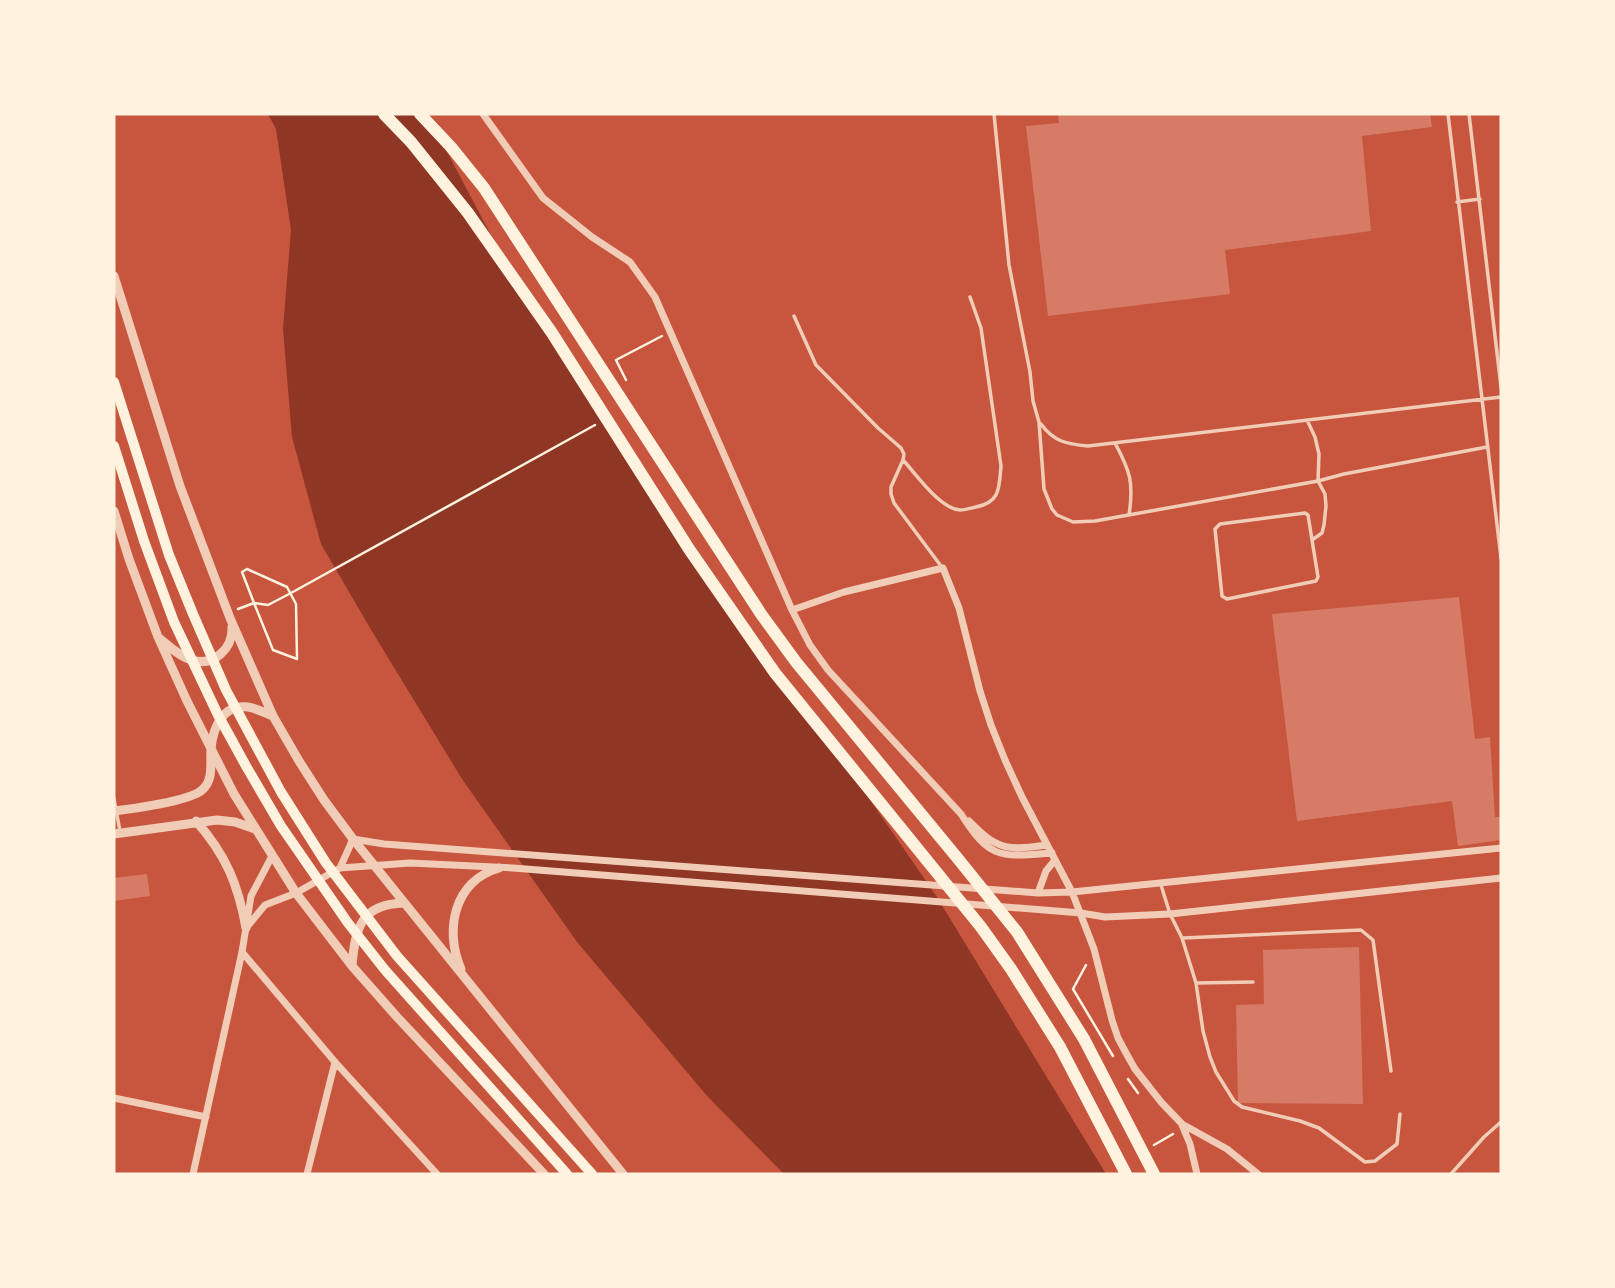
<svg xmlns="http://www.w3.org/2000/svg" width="1615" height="1288" font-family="Inter,sans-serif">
<rect width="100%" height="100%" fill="#c8553d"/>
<!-- water -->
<path fill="#8f3625" d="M268,114H427L529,307L935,894L1106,1174H784L708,1097L577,942L462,779L373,633L321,544L292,437L283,329L291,230L276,129Z"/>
<!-- building -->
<path fill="#d67c66" d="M1058,114H1430L1432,127L1362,136L1371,231L1225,250L1230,294L1048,316L1026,126L1059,123Z
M1459,597L1475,739L1490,737L1495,817H1501V840L1458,846L1452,801L1297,821L1272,614Z
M147,874L150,896L114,901V878Z
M1359,947L1363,1104L1238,1103L1236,1005L1264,1004L1263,950Z"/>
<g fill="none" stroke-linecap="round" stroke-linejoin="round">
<!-- path -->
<path stroke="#fff3e0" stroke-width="2.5" d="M626,380L616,360L662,336
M238,609L254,603L273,650L297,659L296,604L287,587L247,569L242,572L254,603L268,605L291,593L595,425
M1086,965L1073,989L1113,1056
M1128,1079L1138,1093
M1154,1145L1173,1134"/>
<!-- service -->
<path stroke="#f1ccb7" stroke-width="3.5" d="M994,114L1009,265L1030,372L1033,401L1039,422L1044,489L1052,509L1057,515L1073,522L1095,521L1318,481L1344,474L1487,447
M1448,114L1501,558
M1469,114L1501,387
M1457,202L1480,199
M794,316L816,365L878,428L901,448L904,454L903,460L891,487V494L894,503L941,566
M1307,420L1315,437L1319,454L1318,481L1325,494L1326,506L1324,525L1322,533L1312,540
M1041,424C1054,442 1067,444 1088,446L1501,397
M1115,443C1130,471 1134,482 1129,515
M903,460C916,474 940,509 960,510C965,510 971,508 976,507C1000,502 999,489 1001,466L981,328L970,297
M1305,513L1308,515L1318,577L1316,581L1227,599L1222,596L1215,529L1220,524Z
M114,799L120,831
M1161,885L1170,914L1182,938L1196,983L1203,1031L1210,1057L1216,1072L1234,1101L1242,1107L1300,1121L1319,1128L1365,1162L1375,1161L1397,1144L1400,1114
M1183,938L1361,930L1373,940L1391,1071
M1196,983L1253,982
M1451,1174L1484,1137L1501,1122"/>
<!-- minor -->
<path stroke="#f1ccb7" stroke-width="7" d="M483,114L543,198L592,237L630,262L655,297L792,610L810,645L828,670L961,814C990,860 1000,857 1052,853
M792,610L844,592L943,568L959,608L980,691L991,725L1005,760L1022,797L1072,892L1094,949L1112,1020L1118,1038L1126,1053L1135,1069L1161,1102L1182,1124L1227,1149L1258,1174
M969,821C977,829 986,839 996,843C1010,851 1032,847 1047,845
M340,868L353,839L384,844L1038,893L1072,892L1501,848
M1038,893L1046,871L1055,860
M246,928L265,905L296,893L340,868L410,863L513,868L1081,913L1105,917L1170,914L1501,878
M242,952L335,1062L437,1174
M114,1098L206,1117
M1182,1125L1190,1144L1197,1174
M193,1174L242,952L251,896L272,856
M307,1174L335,1062"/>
<!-- tertiary -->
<path stroke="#f1ccb7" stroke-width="9" d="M114,276L180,486L230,618L273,716L299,761L324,800L353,839L623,1174
M114,511L129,559L158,637L187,701L234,794L296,893L352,966L397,1017L544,1174
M159,638C169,646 180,657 192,660C214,667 233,648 232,627
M114,811C132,809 190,801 202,790C214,780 210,763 211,749C213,728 222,704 248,707C256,708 265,713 273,716
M196,821C226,855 238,884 246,928
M114,834L217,820L235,822L255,829
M352,966C355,928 361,904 404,903
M461,969C444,930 454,881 499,868"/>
<!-- primary -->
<path stroke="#fff3e0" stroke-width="10" d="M114,382L169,555L193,614L226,690L281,792L326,863L397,956L592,1174
M114,446L144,541L174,622L218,715L246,766L281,826L348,923L385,970L567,1174"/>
<!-- motorway -->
<path stroke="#fff3e0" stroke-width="12" d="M384,114L411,142L468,213L552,333L689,549L775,673L981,927L1011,969L1060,1047L1126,1174
M420,114L451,147L484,188L705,528L761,614L796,662L959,860L1017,932L1084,1039L1154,1174"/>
</g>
<!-- border -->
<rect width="1615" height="1288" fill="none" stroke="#fff3e0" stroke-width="231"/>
</svg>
